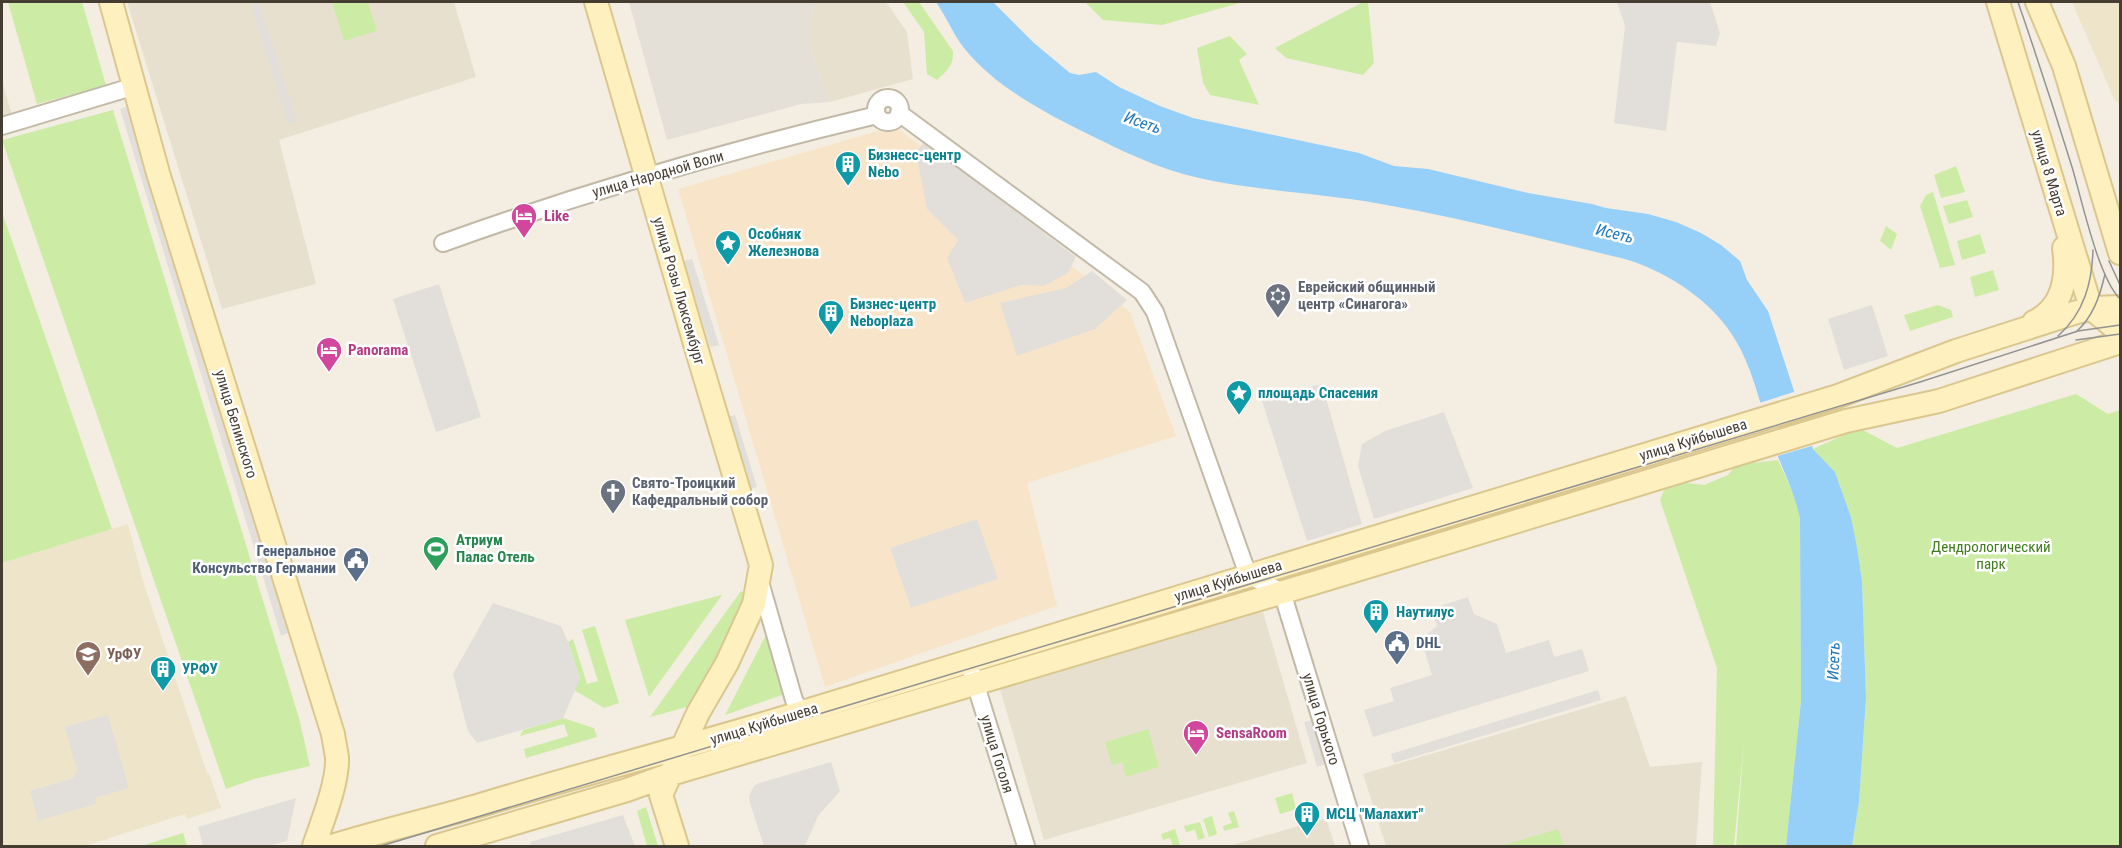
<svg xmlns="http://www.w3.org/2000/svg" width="2122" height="848" font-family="'Roboto Condensed',sans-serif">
<rect width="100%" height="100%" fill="#f3eee1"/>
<!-- residential -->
<path fill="#e8e0cf" d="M127,2H454L476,77L279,140L316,284L222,309Z
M816,2H886L907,32L913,79L830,102L809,45V23Z
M2,81L12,115L2,118Z
M1263,612L1307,763L1044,840L1000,689Z
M1626,696L1650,767L1702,762L1696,846H1386L1363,774Z
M1326,818L1335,846H1229Z"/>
<!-- commercial -->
<path fill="#f8e5c9" d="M895,126L1130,312L1176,436L1027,483L1057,606L825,687L678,189Z"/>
<!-- industrial -->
<path fill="#e4dfd7" d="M629,2H816L809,23V45L830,102L801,104L667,140Z"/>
<!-- education -->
<path fill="#eee4c9" d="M2072,2H2120V104L2114,99Z
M128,524L143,581L207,773H209L221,808L187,819L185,814L85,846H2V563Z"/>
<!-- green -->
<path fill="#cceca5" d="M8,2H82L106,85L37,104Z
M332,2H368L377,31L344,41Z
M903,2H919L953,51C954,65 947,71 937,80L927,74L924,32Z
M1085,2H1243L1162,25L1103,20Z
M1363,2H1368L1374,63L1363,75L1286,58L1275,48Z
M1230,36L1247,54L1239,60L1259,105L1210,95L1203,83L1197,48Z
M113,110L299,718L310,766L254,779L226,789L2,140Z
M1956,166L1965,192L1941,198L1934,175Z
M1933,192L1955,265L1940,268L1920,206L1926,195Z
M1967,200L1973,217L1949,224L1943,206Z
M2,212L112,529L2,563Z
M1886,226L1897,234L1891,250L1880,241Z
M1980,234L1986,253L1962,260L1957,241Z
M1993,270L1999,290L1975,297L1970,277Z
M1938,305L1951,310L1953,317L1910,331L1904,315Z
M2076,394L2108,414L2120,410V846H1852L1859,802L1866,698L1862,581L1851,517L1835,472L1813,449L1859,428L1897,448Z
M1778,460L1797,502L1800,519L1801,701L1786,846H1736L1744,741L1734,846H1713L1717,668L1660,500L1664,490L1686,483L1704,485L1728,475L1736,465Z
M741,591L747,595L694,705L650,717Z
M722,595L649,697L625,620Z
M595,626L619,703L604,708L574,690L580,679L568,642L573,639L587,684L598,681L582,630Z
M768,631L785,694L725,715Z
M563,718L594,728L597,737L526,758L524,749L568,736L564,724L520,736L523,730Z
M1148,729L1159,767L1126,777L1122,762L1112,765L1105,742Z
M1292,793L1296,809L1280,814L1275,798Z
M646,807L658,846H647L637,811Z
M1234,811L1239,827L1224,831L1223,826L1232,823L1228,813Z
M1212,816L1217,834L1209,837L1203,819Z
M1200,822L1205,838L1198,840L1195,830L1186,832L1184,826Z
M1175,829L1180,845L1173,846L1170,838L1163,840L1161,834Z
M1558,829L1564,846H1500Z
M183,833L187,846H141Z"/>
<!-- parking -->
<path fill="#e2dfdb" d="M250,2H259L297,121L288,124Z
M1617,2H1710L1720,33L1716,46L1677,42L1666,131L1614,123L1625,26Z
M129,106L290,632L281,636L120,109Z
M924,142L1076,257L1068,273L1044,286L1021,285L965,303L947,258L958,240L927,209L916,152Z
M692,259L719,345L710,347L684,261Z
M1092,271L1127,300L1095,329L1017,356L1000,303L1066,288Z
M439,284L481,417L436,432L393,299Z
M1872,305L1888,356L1844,370L1828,319Z
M1322,384L1362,524L1307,541L1261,398Z
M1444,412L1473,488L1374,519L1358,466L1362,444L1385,431Z
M735,415L757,487L747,490L725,418Z
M977,519L998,579L911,608L890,548Z
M1468,597L1474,614L1497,624L1506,653L1549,640L1554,657L1582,649L1589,671L1373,737L1364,710L1394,701L1390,688L1432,675L1421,639L1437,626L1431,609Z
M493,603L561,626L568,642L580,679L563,718L477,743L468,731L453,674Z
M1598,690L1601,700L1394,763L1391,754Z
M108,715L129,788L95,798L96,804L38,821L30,791L73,778L77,770L65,727Z
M1313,720L1326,764L1317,767L1304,722Z
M831,762L840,791L818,816L805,846H764L750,803L749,796L754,786L759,783Z
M296,798L287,841L267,846H203L198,827Z
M623,815L635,846H532L530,842Z"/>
<!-- water -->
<path fill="#96cff8" d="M936,2H993L1034,43L1070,73L1079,75L1096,72L1119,87L1160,106L1193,118L1359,153L1394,166L1428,169L1528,193L1592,204L1606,208L1648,214L1676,222L1701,233L1721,245L1740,261L1747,280L1768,311L1813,449L1835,472L1851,517L1857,548L1862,581L1866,698L1859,802L1852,846H1786L1801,701L1800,519C1795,492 1781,467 1772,441C1762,411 1755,378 1741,350C1719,305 1671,273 1625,259C1544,240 1463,218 1381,204C1315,192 1247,191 1183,174C1142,162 1104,142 1066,123C1030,104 990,81 964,48C953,34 946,16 936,2Z"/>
<!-- pier -->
<path fill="#f3eee1" d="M1797,391L1815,445L1774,457L1756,404Z"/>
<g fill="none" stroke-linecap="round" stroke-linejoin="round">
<!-- street casing -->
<g stroke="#c2b9a6" stroke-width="20">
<path id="street" d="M876 110a12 12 0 1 1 24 0a12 12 0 1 1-24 0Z
M899,113L1142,292L1155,312L1248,575L1282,592L1360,846
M2,126L135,86
M443,243C585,192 730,150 877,115
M760,582L794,700L801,713
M972,673L1026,846"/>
</g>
<!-- secondary casing -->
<g stroke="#dbc78e" stroke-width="26">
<path id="secondary" d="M111,2L158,173L333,734C334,741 336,750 337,758C338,783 322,822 314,846
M596,2L700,361L761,565L754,604L727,663L698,713L661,795L677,846
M1998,2L2087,295L2093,310L2120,332
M2037,2L2064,66L2120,253
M2034,322C2063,308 2068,277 2064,248
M332,846C380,831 429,820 477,806C585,773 695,745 803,712C1148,607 1493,502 1838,396L1956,351L2077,312L2094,308L2120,307
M437,846L627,790L671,774L1317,582L1846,421L1939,401L2120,342"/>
</g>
<!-- street -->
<use href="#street" stroke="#fff" stroke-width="16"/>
<!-- secondary -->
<use href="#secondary" stroke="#fff0bf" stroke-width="22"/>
<!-- tram -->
<path stroke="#939393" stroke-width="1.5" d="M2018,2C2037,57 2055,112 2072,167C2082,200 2098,277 2120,299
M2109,261L2120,285
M2076,332C2093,317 2100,296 2105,274
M2058,336C2084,313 2092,283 2093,250
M2076,340L2120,334
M381,846L1920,382L2078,331L2120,325"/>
</g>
<!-- icons -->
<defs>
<g id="building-pin" transform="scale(1.35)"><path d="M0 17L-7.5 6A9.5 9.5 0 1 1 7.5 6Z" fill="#0f9aa8" stroke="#fff"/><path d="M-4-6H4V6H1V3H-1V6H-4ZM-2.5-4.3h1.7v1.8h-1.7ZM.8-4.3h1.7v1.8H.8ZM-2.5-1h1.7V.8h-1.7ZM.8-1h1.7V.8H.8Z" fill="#fff"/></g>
<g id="hotel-pin" transform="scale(1.35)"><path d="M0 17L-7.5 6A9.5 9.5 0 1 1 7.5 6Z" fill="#d1479c" stroke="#fff"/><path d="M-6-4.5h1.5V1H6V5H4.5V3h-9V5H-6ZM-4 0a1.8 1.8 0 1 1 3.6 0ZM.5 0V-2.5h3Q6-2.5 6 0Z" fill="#fff"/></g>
<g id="sight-pin" transform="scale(1.35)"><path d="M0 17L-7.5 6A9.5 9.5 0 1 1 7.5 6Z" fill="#0f9aa8" stroke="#fff"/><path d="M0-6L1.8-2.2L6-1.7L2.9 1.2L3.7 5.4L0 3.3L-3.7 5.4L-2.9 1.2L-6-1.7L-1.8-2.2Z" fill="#fff"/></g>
<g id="synagogue-pin" transform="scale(1.35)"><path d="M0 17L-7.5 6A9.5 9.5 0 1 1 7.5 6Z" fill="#6b7280" stroke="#fff"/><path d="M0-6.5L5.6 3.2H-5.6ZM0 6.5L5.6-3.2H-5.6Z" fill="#fff"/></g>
<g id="church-pin" transform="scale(1.35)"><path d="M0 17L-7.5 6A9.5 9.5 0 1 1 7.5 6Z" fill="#6b7280" stroke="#fff"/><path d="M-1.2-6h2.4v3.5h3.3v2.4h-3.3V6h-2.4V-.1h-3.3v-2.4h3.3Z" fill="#fff"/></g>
<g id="stadium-pin" transform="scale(1.35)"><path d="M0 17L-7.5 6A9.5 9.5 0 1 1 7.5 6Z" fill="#2e9e5b" stroke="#fff"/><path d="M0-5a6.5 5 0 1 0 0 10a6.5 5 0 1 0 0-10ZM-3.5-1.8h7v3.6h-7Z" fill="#fff"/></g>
<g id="civic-pin" transform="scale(1.35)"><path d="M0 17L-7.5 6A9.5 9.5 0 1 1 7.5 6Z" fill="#5c6f8a" stroke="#fff"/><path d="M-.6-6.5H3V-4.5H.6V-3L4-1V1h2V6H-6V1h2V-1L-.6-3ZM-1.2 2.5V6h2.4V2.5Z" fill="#fff"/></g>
<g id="university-pin" transform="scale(1.35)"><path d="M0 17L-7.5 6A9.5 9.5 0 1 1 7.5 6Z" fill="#8d6e63" stroke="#fff"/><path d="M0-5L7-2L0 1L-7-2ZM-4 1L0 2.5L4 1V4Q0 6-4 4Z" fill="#fff"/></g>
</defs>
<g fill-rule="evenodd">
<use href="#building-pin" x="848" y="164"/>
<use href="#hotel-pin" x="524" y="216"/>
<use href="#sight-pin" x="728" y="243"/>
<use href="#synagogue-pin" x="1278" y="296"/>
<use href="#building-pin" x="831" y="313"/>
<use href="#hotel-pin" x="329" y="350"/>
<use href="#sight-pin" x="1239" y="393"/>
<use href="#church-pin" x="613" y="492"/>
<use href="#stadium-pin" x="436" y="549"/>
<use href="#civic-pin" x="356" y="560"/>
<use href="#building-pin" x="1376" y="612"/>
<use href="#civic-pin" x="1397" y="643"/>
<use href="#university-pin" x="88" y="654"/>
<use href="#building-pin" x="163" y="669"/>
<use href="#hotel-pin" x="1196" y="733"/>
<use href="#building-pin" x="1307" y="814"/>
</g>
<g text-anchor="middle" stroke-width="5" stroke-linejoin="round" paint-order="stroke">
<!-- culture labels -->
<g font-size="15" font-weight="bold" fill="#0d838f" stroke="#fff" text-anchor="start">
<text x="868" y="160">Бизнесс-центр<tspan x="868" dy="17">Nebo</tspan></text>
<text x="748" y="239">Особняк<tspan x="748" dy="17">Железнова</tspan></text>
<text x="850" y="309">Бизнес-центр<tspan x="850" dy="17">Neboplaza</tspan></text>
<text x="1258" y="398">площадь Спасения</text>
<text x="1396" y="617">Наутилус</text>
<text x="182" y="674">УРФУ</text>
<text x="1326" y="819">МСЦ "Малахит"</text>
</g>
<!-- street labels -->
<g font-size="15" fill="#453d32" stroke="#fff">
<text transform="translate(2049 173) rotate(73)" y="5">улица 8 Марта</text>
<text transform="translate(658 174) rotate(-16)" y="5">улица Народной Воли</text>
<text transform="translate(679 291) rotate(74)" y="5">улица Розы Люксембург</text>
<text transform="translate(236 424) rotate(73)" y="5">улица Белинского</text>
<text transform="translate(1693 440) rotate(-17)" y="5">улица Куйбышева</text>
<text transform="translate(1228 581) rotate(-17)" y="5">улица Куйбышева</text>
<text transform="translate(1321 719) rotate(73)" y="5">улица Горького</text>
<text transform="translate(764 724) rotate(-17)" y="5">улица Куйбышева</text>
<text transform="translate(997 754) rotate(73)" y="5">улица Гоголя</text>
</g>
<!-- hotel labels -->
<g font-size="15" font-weight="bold" fill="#b23c85" stroke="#fff" text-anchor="start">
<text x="544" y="221">Like</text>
<text x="348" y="355">Panorama</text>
<text x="1216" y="738">SensaRoom</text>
</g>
<!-- worship labels -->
<g font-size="15" font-weight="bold" fill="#5b616d" stroke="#fff" text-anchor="start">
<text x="1298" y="292">Еврейский общинный<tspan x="1298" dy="17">центр «Синагога»</tspan></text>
<text x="632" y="488">Свято-Троицкий<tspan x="632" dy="17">Кафедральный собор</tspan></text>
</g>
<!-- leisure labels -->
<g font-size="15" font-weight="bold" fill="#27864d" stroke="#fff" text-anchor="start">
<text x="456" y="545">Атриум<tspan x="456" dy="17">Палас Отель</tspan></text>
</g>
<!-- park labels -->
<g font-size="15" fill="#427c20" stroke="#fff">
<text x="1991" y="552">Дендрологический<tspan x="1991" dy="17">парк</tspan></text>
</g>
<!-- service labels -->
<g font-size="15" font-weight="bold" fill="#4e5e75" stroke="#fff" text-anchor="end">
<text x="336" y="556">Генеральное<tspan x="336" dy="17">Консульство Германии</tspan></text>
<text x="1416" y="648" text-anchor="start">DHL</text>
</g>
<!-- education labels -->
<g font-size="15" font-weight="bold" fill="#785e54" stroke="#fff" text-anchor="start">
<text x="107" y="659">УрФУ</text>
</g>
<!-- water labels -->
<g font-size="16" font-style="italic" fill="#2178bb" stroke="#fff">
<text transform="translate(1143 122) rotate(20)" y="6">Исеть</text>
<text transform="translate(1615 233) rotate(14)" y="6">Исеть</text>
<text transform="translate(1833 661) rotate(-88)" y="6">Исеть</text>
</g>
</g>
<!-- border -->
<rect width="2122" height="848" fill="none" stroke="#453d32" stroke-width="6"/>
</svg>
